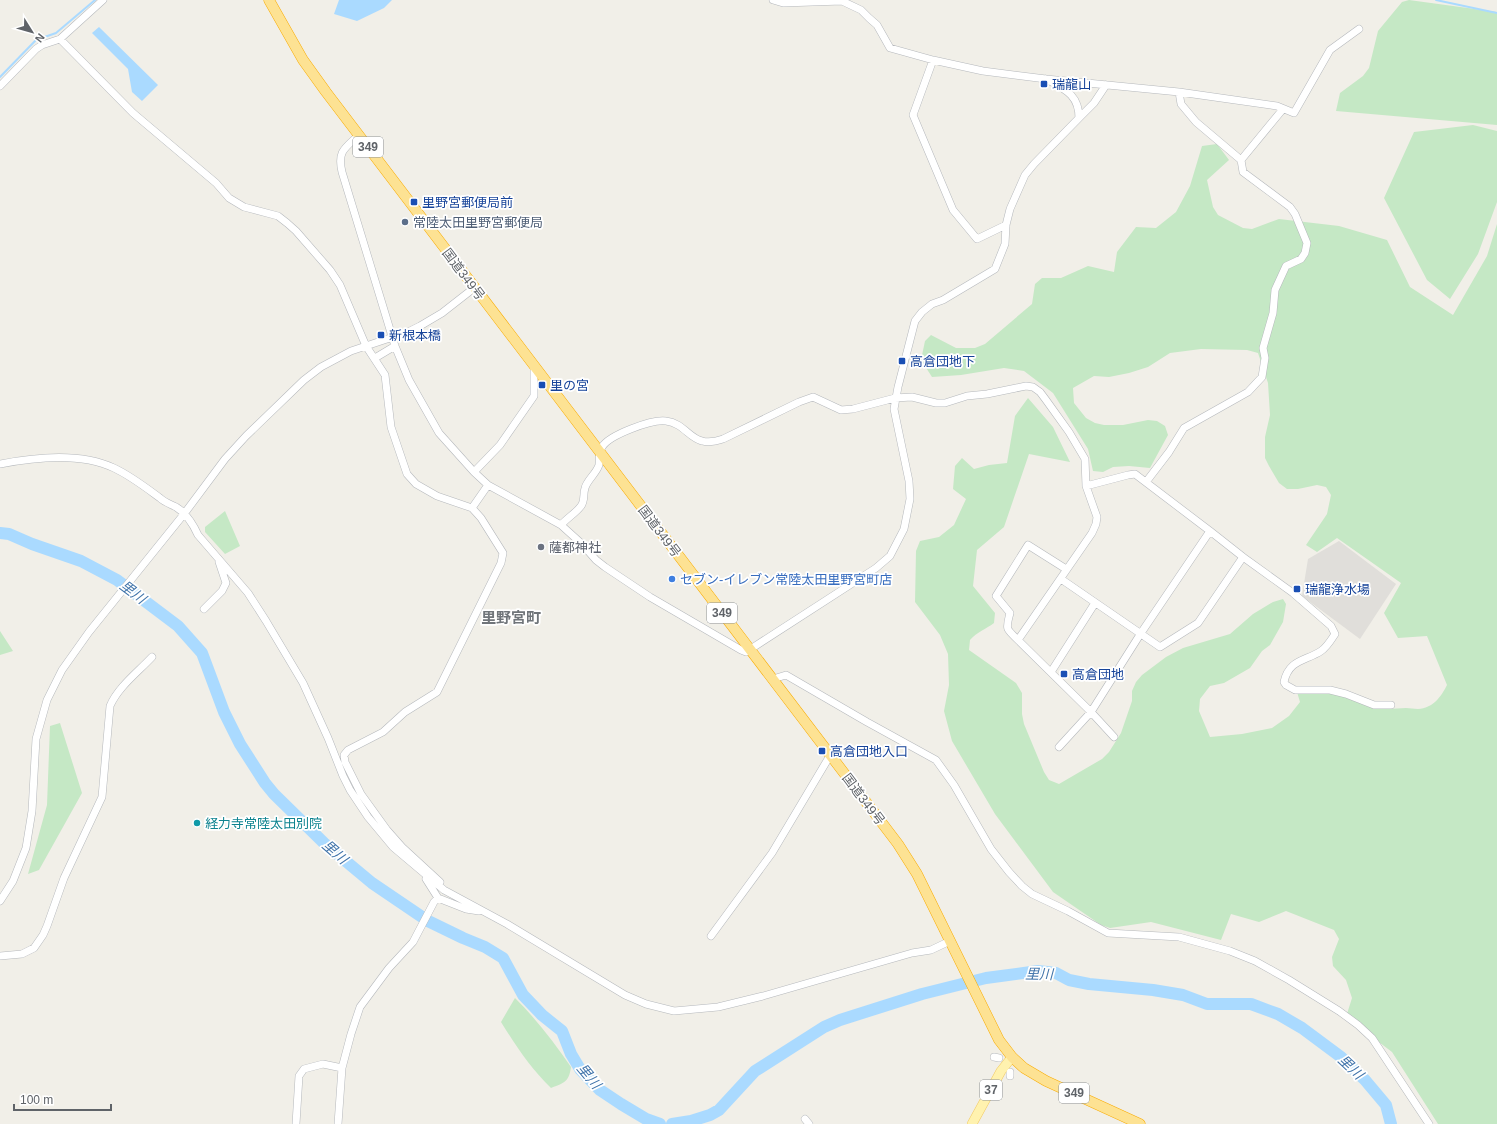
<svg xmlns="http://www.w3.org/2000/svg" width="1497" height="1124" font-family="Helvetica,'Noto Sans JP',sans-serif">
<rect width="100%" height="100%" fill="#f1efe8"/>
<!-- industrial -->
<path fill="#e0deda" d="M1339,541L1396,584L1360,639L1302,596L1308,559Z"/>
<!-- green -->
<path fill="#c5e8c5" d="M1409,0L1497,12V125L1336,111L1340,93L1363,76L1369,68L1378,31L1402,2Z
M1473,125L1497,131V202L1478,254L1450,299L1427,280L1384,198L1414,132Z
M1217,144L1229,160L1207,180L1213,207L1218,215L1243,228L1252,229L1279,219L1339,226L1387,240L1410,287L1453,315L1487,256L1497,224V1124H1438L1392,1052L1346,1017L1352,998L1346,980L1333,966L1332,957L1339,939L1334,930L1286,911L1259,922L1231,914L1221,940L1151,922L1110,928L1101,925L1053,892L995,814L952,741L944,711L949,685L948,654L940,635L915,602L916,551L920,541L939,537L954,525L966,499L953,489L955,466L962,458L974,469L989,465L1007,463L1015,416L1028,398L1053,427L1070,462L1029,454L1004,527L977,550L973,586L995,613L994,623C986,629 977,632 970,640L969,650L1016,683L1022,693V714L1024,724L1044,772L1049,780L1059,784L1102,759L1109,752L1121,733L1132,701V691L1136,682L1142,675L1166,657L1183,648L1230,634L1253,614L1273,602L1283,599L1286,604L1283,622L1270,645L1262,651L1250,668L1224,683L1210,686L1200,699L1199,711L1210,737L1242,734L1272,728L1289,716L1300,702L1297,692L1305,686C1326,686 1345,695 1364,702C1372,704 1379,708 1387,709C1393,709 1400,708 1406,708C1410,708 1414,709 1418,709C1433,708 1441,697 1447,685L1427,636L1398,638L1384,613L1401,583L1337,538L1317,552L1306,545L1327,514L1331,495L1326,487L1317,485L1298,489H1287L1279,483L1269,466L1265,458V437L1270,415L1268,383L1258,353L1247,350L1201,349L1170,353L1148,367L1129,373L1109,377L1094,376L1073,388L1074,403L1086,418L1095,423L1104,425H1123L1148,420L1157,421L1165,426L1168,435L1150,468L1129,466L1113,467L1103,472L1093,471L1088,449L1053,393L1024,371L1004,368L961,375L932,377L921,360L925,341L931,335L956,348H975L985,344L1032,304L1035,284L1042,278H1061L1088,266L1114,272L1117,252L1136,227L1156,228L1176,212L1190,186L1202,146Z
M225,511L240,546L225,554L205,532V527Z
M0,631L13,651L0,655Z
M60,723L82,793L39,870L28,874L47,805L50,726Z
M515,998C536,1019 554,1042 571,1067C569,1082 564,1083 551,1088C531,1069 516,1046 501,1022Z"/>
<!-- water -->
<path fill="#aadaff" d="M339,0H392L384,8L357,21L334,14Z
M99,27L158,85L142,101L132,92L128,69L92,33Z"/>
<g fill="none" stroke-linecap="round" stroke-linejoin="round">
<!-- stream -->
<path stroke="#aadaff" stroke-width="2" d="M1436,0L1497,13
M0,77L36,40L56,33L95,0
M690,1121L691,1124"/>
<!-- river -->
<path stroke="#aadaff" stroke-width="12" d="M0,533L9,534L32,544L81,561L117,580L178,626L202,653L224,712L240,744L265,783L274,794L324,843L372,883L428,921L463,938L485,947L503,958L523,995L542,1015L562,1031L571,1054L580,1069L600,1090L621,1104L646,1119L660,1124
M672,1124L691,1121L710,1115L719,1110L755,1071L824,1027L840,1020L922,994L986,978L1038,971L1056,973L1069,980L1089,984L1153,990L1183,995L1207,1004H1251L1278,1014L1302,1028L1341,1057L1365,1080L1386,1105L1391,1124"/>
<!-- minor casing -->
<g stroke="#b5b8bc" stroke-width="8">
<path id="minor" d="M773,0L783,3L842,1L861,10L869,18L877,25L890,48L933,60L983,71L1046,79L1179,92L1277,106L1294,113L1330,50L1359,29
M60,39L133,113L216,183L229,198L244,207L278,216L287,223L296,231L330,270L340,285L366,346L385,375L391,427L407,474L416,484L437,496L472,508
M933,60L913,115L953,210L977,239L1006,225
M0,86L36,49L42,45L60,39L103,0
M1079,118L1094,103L1106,85
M359,135C345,148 337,151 342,172L395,346L409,380L439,433L474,472L488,485L561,525L582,544L596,560L605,567L650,597L741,650L746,652L876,568L890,556L904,529L910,499L909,481L894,409L898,387L915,321L922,312L932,304L943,300L995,269L1005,244L1006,225L1010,209L1025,175L1034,164L1079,118C1079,94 1064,89 1046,79
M1241,160L1283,109
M375,358L395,346
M0,464C35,457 81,452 114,468C131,476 145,487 160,498C164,502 170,504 176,507C186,513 193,524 198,535L248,593L266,621L303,683L328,738L343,776L350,790L368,817L393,847L444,890L507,924L625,995L646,1004L674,1011L718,1007L763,996L912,953L931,950L950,941
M474,472L500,445L534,396V365
M1146,482L1169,452L1184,428L1248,392L1262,377L1265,358L1263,348L1273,313L1275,290L1286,266L1301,259L1305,253L1307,243L1295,214L1290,207L1243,172L1241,160L1196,122L1181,104L1179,92
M1086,486L1128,475L1135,474L1210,531
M561,525C567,518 576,513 581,506C585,501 583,494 585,488C587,480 596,474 599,465C600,459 598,452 602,447C609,435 652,419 666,421C683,423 689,438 702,441C709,443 717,441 723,439L799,402L813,397L841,410L853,409L895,398L912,397L936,403H945L967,396L987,394L1026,386L1033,387L1040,392L1046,400L1069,432L1085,459L1086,486L1097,517L1096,524L1092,533L1018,640L1091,712L1141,633L1210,531L1243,557L1293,593L1331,626L1335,634C1331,640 1327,647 1321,651C1306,661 1289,659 1284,682L1286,685L1295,690H1330L1346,694L1374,705H1391
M1061,579L1160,647L1198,623L1243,557
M204,609L222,591L226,583L219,562
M1018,640C1005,628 1006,629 1010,613L996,596L1028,545L1066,569
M1051,672L1095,603
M773,679L786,675L867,722L936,760L954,785L991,849L1009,872L1022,886L1032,894L1068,911L1108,933L1179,937L1230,951L1255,961L1289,980L1339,1011L1358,1025L1372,1038L1429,1124
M1059,747L1091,712L1114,737
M426,879L438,898L466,909L479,911
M440,882L402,847L387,830L361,794L345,762L344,755L348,750L383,732L405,712L437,692L501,563L503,553L481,518L472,508L488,485
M0,901L13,881L26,848L32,811L36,739L47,700L62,670L89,632L184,514L225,459L246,436L304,380L321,367L351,351L408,332L420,326L442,313L474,288
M711,936L772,853L828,759L832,757
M0,956L22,954L34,948L43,935L47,926L64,878L102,797L110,706C118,687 138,672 152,657
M994,1057L999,1058
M1010,1076V1072
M805,1119L809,1124
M296,1124L299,1076L304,1069L323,1064L342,1068
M338,1124L342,1068L351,1034L360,1007L389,968L413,942L434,902L438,898"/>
</g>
<!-- major casing -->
<g stroke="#f2c960" stroke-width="10">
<path id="major" d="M972,1124L1001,1071L1012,1057"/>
</g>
<!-- highway casing -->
<g stroke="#f9ab00" stroke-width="11">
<path id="highway" d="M269,0L303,60L326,92L898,844L917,874L999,1040L1012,1057L1024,1068L1046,1081L1140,1124"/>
</g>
<!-- minor -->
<use href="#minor" stroke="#fff" stroke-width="7"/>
<!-- major -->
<use href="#major" stroke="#fff2af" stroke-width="9"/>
<!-- highway -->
<use href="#highway" stroke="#fde293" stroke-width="10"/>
</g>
<!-- markers -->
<g fill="#1a4fb4" stroke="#fff" stroke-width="1.5">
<rect x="1040" y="80" width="8" height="8" rx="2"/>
<rect x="410" y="198" width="8" height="8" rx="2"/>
<rect x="377" y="331" width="8" height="8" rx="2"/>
<rect x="898" y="357" width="8" height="8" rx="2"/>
<rect x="538" y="381" width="8" height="8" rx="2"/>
<rect x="1293" y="585" width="8" height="8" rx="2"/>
<rect x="1060" y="670" width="8" height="8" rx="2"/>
<rect x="818" y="747" width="8" height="8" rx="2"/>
</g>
<circle fill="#5c6f8a" stroke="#fff" stroke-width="1.5" cx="405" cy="222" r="4"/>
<circle fill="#6b7280" stroke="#fff" stroke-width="1.5" cx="541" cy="547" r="4"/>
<circle fill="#3f7fe0" stroke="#fff" stroke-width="1.5" cx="672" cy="579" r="4"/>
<circle fill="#0f9aa8" stroke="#fff" stroke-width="1.5" cx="197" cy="823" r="4"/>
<g text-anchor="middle" stroke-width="3.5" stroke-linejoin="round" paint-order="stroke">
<!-- shield labels -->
<g fill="#fff" stroke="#8f9295" stroke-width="1">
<rect x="353" y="137" width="30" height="20" rx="3"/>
<rect x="707" y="603" width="30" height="20" rx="3"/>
<rect x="980" y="1080" width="22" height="20" rx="3"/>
<rect x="1059" y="1083" width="30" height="20" rx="3"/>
</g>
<g font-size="12" font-weight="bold" fill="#5f6368">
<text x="368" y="151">349</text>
<text x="722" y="617">349</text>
<text x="991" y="1094">37</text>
<text x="1074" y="1097">349</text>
</g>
<!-- transit labels -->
<g font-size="13" fill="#164399" stroke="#fff" text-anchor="start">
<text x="1052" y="89">瑞龍山</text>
<text x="422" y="207">里野宮郵便局前</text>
<text x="389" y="340">新根本橋</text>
<text x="910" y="366">高倉団地下</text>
<text x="550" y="390">里の宮</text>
<text x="1305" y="594">瑞龍浄水場</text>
<text x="1072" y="679">高倉団地</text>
<text x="830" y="756">高倉団地入口</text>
</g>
<!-- service labels -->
<g font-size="13" fill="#4e5e75" stroke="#fff" text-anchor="start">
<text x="413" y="227">常陸太田里野宮郵便局</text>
</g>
<!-- street labels -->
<g font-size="13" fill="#5f6368" stroke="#fff">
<text transform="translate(464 274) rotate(53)" y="5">国道349号</text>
<text transform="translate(660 531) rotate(53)" y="5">国道349号</text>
<text transform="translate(864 799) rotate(53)" y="5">国道349号</text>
</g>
<!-- worship labels -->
<g font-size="13" fill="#5b616d" stroke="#fff" text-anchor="start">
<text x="549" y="552">薩都神社</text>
</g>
<!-- shop labels -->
<g font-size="13" fill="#366cbe" stroke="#fff" text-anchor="start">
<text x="680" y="584">セブン-イレブン常陸太田里野宮町店</text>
</g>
<!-- culture labels -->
<g font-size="13" fill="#0d838f" stroke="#fff" text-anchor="start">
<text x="205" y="828">経力寺常陸太田別院</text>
</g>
<!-- water labels -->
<g font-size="14" font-style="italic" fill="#4174aa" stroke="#fff">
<text transform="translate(133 592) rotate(37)" y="5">里川</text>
<text transform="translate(335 852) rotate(41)" y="5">里川</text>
<text transform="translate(1039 974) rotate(1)" y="5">里川</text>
<text transform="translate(1351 1067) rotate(43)" y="5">里川</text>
<text transform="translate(589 1076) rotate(50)" y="5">里川</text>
</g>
<!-- quarter labels -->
<g font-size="15" font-weight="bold" fill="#70757a" stroke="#fff">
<text x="511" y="623">里野宮町</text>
</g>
</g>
<!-- north arrow -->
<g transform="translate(32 32) rotate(127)" stroke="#ffffff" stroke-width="3" paint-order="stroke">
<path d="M0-3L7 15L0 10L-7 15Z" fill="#5f6368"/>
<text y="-6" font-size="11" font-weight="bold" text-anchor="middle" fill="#5f6368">N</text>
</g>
<!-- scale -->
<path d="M14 1104v6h97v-6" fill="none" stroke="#5f6368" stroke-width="2"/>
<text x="20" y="1104" font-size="12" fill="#5f6368" stroke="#ffffff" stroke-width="3" paint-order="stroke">100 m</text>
</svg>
